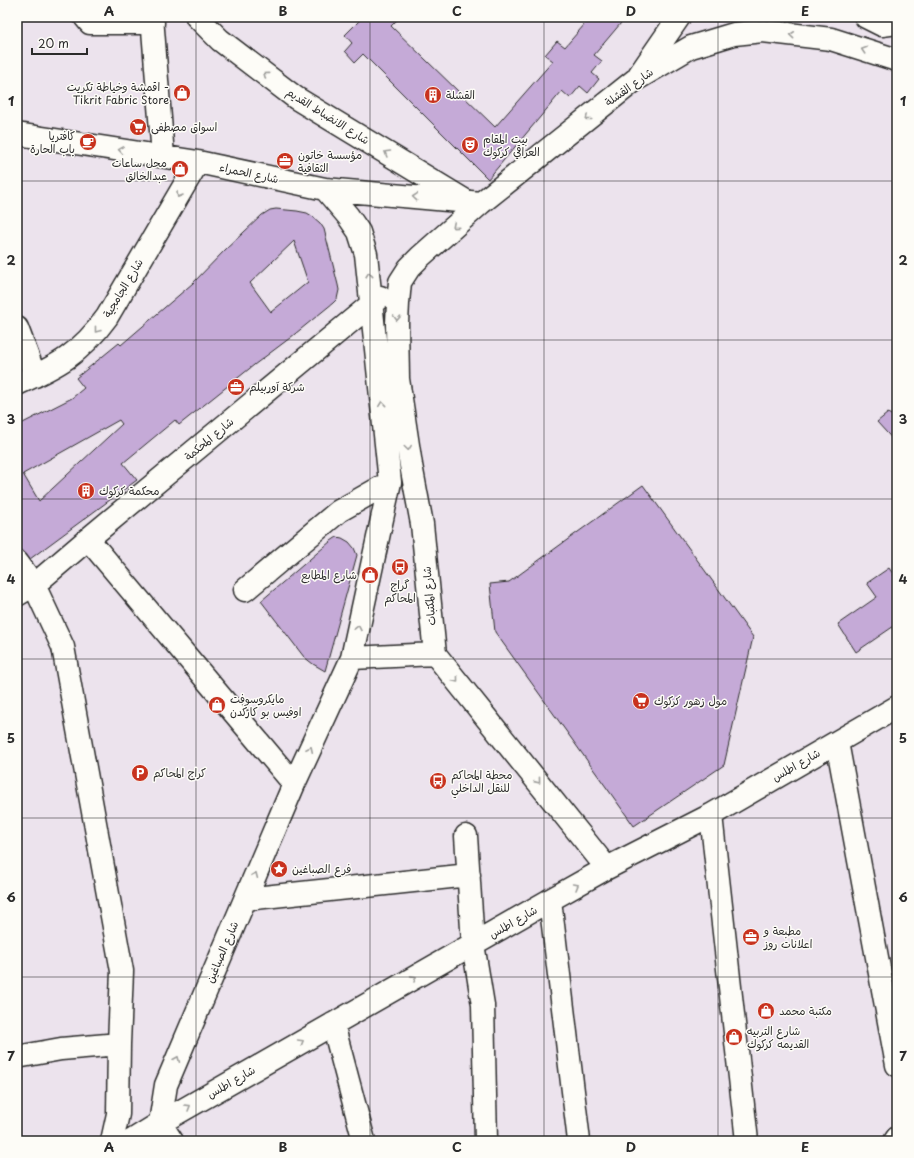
<svg xmlns="http://www.w3.org/2000/svg" width="914" height="1158" font-family="'Playpen Sans','Playpen Sans Arabic',sans-serif">
<rect width="100%" height="100%" fill="#ece3ed"/>
<filter id="ink" filterUnits="userSpaceOnUse"><feTurbulence type="fractalNoise" baseFrequency=".025" numOctaves="2"/><feDisplacementMap in="SourceGraphic" scale="8" xChannelSelector="R" yChannelSelector="G"/><feConvolveMatrix kernelMatrix="1 2 1 2 8 2 1 2 1" color-interpolation-filters="sRGB"/></filter>
<g filter="url(#ink)">
<!-- building -->
<path fill="#c5aad7" stroke="#2b2b2b" fill-rule="evenodd" d="M363,17H400L391,26L495,127L553,61L545,55L557,41L565,47L591,17H626L594,55L602,61L592,73L599,79L588,93L580,86L570,98L562,91L488,179L363,54L355,62L345,51L352,43L345,35Z
M276,209L297,211L307,213L312,216L320,223L324,229L338,285L339,290L337,299L333,303L290,338L254,365L179,425L175,420L123,463L137,480L30,559L22,551L17,550V426L72,398L84,388L76,378L119,343L121,345L193,283L225,250L262,215L270,210ZM294,241L308,282L271,312L250,283ZM119,420L122,424L39,501L23,474Z
M897,410V444L877,422L888,413L891,415Z
M643,485L753,637L724,765L634,826L495,632L490,584L509,582Z
M337,537L342,538L349,542L354,548L357,555L325,671L313,664L304,657L261,601L331,541Z
M889,568L897,580V624L856,652L838,624L877,597L867,583Z"/>
<g fill="none" stroke-linecap="round" stroke-linejoin="round">
<!-- minor casing -->
<g stroke="#2b2b2b" stroke-width="25">
<path id="minor" d="M85,17L90,23H153
M152,17L163,156
M197,17L220,40L296,98L464,200
M866,17L882,25L897,23
M639,75L679,17
M17,134L198,162L325,189L481,203
M17,328L35,376
M17,384C58,366 80,354 107,317L198,162
M88,539L294,784
M17,562L34,585L63,647L122,971L119,1044L118,1114L112,1141
M245,590L339,511L390,482
M17,595L34,585L88,539L380,297
M352,658L435,654
M837,742L897,1065
M711,815L747,1141
M466,836L473,944L483,1005L486,1141
M607,868L435,654L422,524L411,465L398,379L397,323L398,303L400,282L409,268L420,257L481,203L635,80L691,47L734,34L763,31L831,39L897,60
M245,899L469,875
M550,900L579,1141
M333,1024L364,1141
M17,1057L61,1049L119,1044
M131,1141L160,1123L550,900L607,868L711,815L897,707
M172,1141L160,1123L166,1085L294,784L352,658L390,482L366,254L359,232L348,216L325,189
M895,1141L897,1138"/>
</g>
<!-- minor -->
<use href="#minor" stroke="#fdfcf7" stroke-width="22"/>
</g>
<!-- one-way arrows -->
<defs><path id="oneway-chevron" d="M-2-3.5L2.5 0L-2 3.5" fill="none" stroke-width="1.6" stroke-linecap="round" stroke-linejoin="round"/></defs>
<g stroke="#9e9e9b">
<use href="#oneway-chevron" transform="translate(792 35) rotate(-174)"/>
<use href="#oneway-chevron" transform="translate(864 50) rotate(-162)"/>
<use href="#oneway-chevron" transform="translate(266 75) rotate(-143)"/>
<use href="#oneway-chevron" transform="translate(588 118) rotate(141)"/>
<use href="#oneway-chevron" transform="translate(121 150) rotate(-171)"/>
<use href="#oneway-chevron" transform="translate(387 153) rotate(-149)"/>
<use href="#oneway-chevron" transform="translate(179 195) rotate(121)"/>
<use href="#oneway-chevron" transform="translate(415 197) rotate(-175)"/>
<use href="#oneway-chevron" transform="translate(455 226) rotate(139)"/>
<use href="#oneway-chevron" transform="translate(369 275) rotate(-96)"/>
<use href="#oneway-chevron" transform="translate(397 318) rotate(92)"/>
<use href="#oneway-chevron" transform="translate(97 330) rotate(128)"/>
<use href="#oneway-chevron" transform="translate(382 404) rotate(-96)"/>
<use href="#oneway-chevron" transform="translate(408 448) rotate(82)"/>
<use href="#oneway-chevron" transform="translate(358 628) rotate(-78)"/>
<use href="#oneway-chevron" transform="translate(456 680) rotate(51)"/>
<use href="#oneway-chevron" transform="translate(310 749) rotate(-65)"/>
<use href="#oneway-chevron" transform="translate(538 781) rotate(51)"/>
<use href="#oneway-chevron" transform="translate(255 875) rotate(-67)"/>
<use href="#oneway-chevron" transform="translate(576 886) rotate(-30)"/>
<use href="#oneway-chevron" transform="translate(414 978) rotate(-30)"/>
<use href="#oneway-chevron" transform="translate(301 1042) rotate(-30)"/>
<use href="#oneway-chevron" transform="translate(177 1059) rotate(-67)"/>
<use href="#oneway-chevron" transform="translate(188 1107) rotate(-30)"/>
</g>
</g>
<!-- grid -->
<path fill="none" stroke="#2b2b2b" stroke-width="1" stroke-opacity="0.55" d="M196,17V1141M370,17V1141M544,17V1141M718,17V1141M17,181H897M17,340H897M17,499H897M17,659H897M17,818H897M17,977H897"/>
<!-- icons -->
<defs>
<g id="shop-disc" transform="scale(0.9)"><circle r="9.5" fill="#c8321e" stroke="#fdfcf7"/><path d="M-5-2.5h2.3a2.7 3.5 0 0 1 5.4 0H5L5.5 6h-11ZM-1.5-2.5h3a1.5 2.3 0 0 0-3 0Z" fill="#fff"/></g>
<g id="building-disc" transform="scale(0.9)"><circle r="9.5" fill="#c8321e" stroke="#fdfcf7"/><path d="M-4-6H4V6H1V3H-1V6H-4ZM-2.5-4.3h1.7v1.8h-1.7ZM.8-4.3h1.7v1.8H.8ZM-2.5-1h1.7V.8h-1.7ZM.8-1h1.7V.8H.8Z" fill="#fff"/></g>
<g id="supermarket-disc" transform="scale(0.9)"><circle r="9.5" fill="#c8321e" stroke="#fdfcf7"/><path d="M-6-5.5h2.5l.6 2H6L4.5 2H-2.5L-4.4-4H-6ZM-1.5 3.2a1.3 1.3 0 1 0 .1 0ZM3 3.2a1.3 1.3 0 1 0 .1 0Z" fill="#fff"/></g>
<g id="cafe-disc" transform="scale(0.9)"><circle r="9.5" fill="#c8321e" stroke="#fdfcf7"/><path d="M-5.5-4.5H6V0H3Q3 3.5 0 3.5H-2.5Q-5.5 3.5-5.5 0ZM3-3.2v2h1.7v-2ZM-6 4.5H4V6H-6Z" fill="#fff"/></g>
<g id="theatre-disc" transform="scale(0.9)"><circle r="9.5" fill="#c8321e" stroke="#fdfcf7"/><path d="M-5-5.5Q0-4 5-5.5V0Q5 5 0 6Q-5 5-5 0ZM-3.3-2.5H-1v1.5H-3.3ZM1-2.5H3.3v1.5H1ZM-2.8 1Q0 5.5 2.8 1Z" fill="#fff"/></g>
<g id="office-disc" transform="scale(0.9)"><circle r="9.5" fill="#c8321e" stroke="#fdfcf7"/><path d="M-6-3h4V-5.5h4V-3h4V5H-6ZM-1-4.5V-3h2v-1.5ZM-6 0V1H6V0Z" fill="#fff"/></g>
<g id="bus-disc" transform="scale(0.9)"><circle r="9.5" fill="#c8321e" stroke="#fdfcf7"/><path d="M-5-6H5V4H4V6H2V4H-2V6H-4V4H-5ZM-3.5-4V0h7V-4ZM-3.5 1.2v1.5H-2V1.2ZM2 1.2v1.5H3.5V1.2Z" fill="#fff"/></g>
<g id="parking-disc" transform="scale(0.9)"><circle r="9.5" fill="#c8321e" stroke="#fdfcf7"/><path d="M-3.5-5.5H1a3.5 3.5 0 0 1 0 7H-1V5.5H-3.5ZM-1-3.4V-.6H.8a1.4 1.4 0 0 0 0-2.8Z" fill="#fff"/></g>
<g id="sight-disc" transform="scale(0.9)"><circle r="9.5" fill="#c8321e" stroke="#fdfcf7"/><path d="M0-6L1.8-2.2L6-1.7L2.9 1.2L3.7 5.4L0 3.3L-3.7 5.4L-2.9 1.2L-6-1.7L-1.8-2.2Z" fill="#fff"/></g>
</defs>
<g fill-rule="evenodd">
<use href="#shop-disc" x="182" y="93"/>
<use href="#building-disc" x="433" y="95"/>
<use href="#supermarket-disc" x="138" y="127"/>
<use href="#cafe-disc" x="88" y="142"/>
<use href="#theatre-disc" x="470" y="145"/>
<use href="#office-disc" x="285" y="161"/>
<use href="#shop-disc" x="180" y="169"/>
<use href="#office-disc" x="236" y="387"/>
<use href="#building-disc" x="86" y="491"/>
<use href="#bus-disc" x="400" y="567"/>
<use href="#shop-disc" x="370" y="575"/>
<use href="#supermarket-disc" x="641" y="701"/>
<use href="#shop-disc" x="217" y="705"/>
<use href="#parking-disc" x="140" y="773"/>
<use href="#bus-disc" x="438" y="781"/>
<use href="#sight-disc" x="279" y="869"/>
<use href="#office-disc" x="751" y="937"/>
<use href="#shop-disc" x="766" y="1011"/>
<use href="#shop-disc" x="734" y="1037"/>
</g>
<g text-anchor="middle" stroke-width="3" stroke-linejoin="round" paint-order="stroke">
<!-- poi labels -->
<g font-size="11" fill="#2b2b2b" stroke="#fdfcf7" text-anchor="start">
<text x="169" y="91" text-anchor="end">اقمشة وخياطة تكريت -<tspan x="169" dy="13">Tikrit Fabric Store</tspan></text>
<text x="446" y="99">القشلة</text>
<text x="151" y="131">اسواق مصطفى</text>
<text x="75" y="140" text-anchor="end">كافتريا<tspan x="75" dy="13">باب الحارة</tspan></text>
<text x="483" y="143">بيت المقام<tspan x="483" dy="13">العراقي كركوك</tspan></text>
<text x="298" y="159">مؤسسة خاتون<tspan x="298" dy="13">الثقافية</tspan></text>
<text x="167" y="167" text-anchor="end">محل ساعات<tspan x="167" dy="13">عبدالخالق</tspan></text>
<text x="249" y="391">شركة آوربيلم</text>
<text x="99" y="495">محكمة كركوك</text>
<text x="357" y="579" text-anchor="end">شارع المطابع</text>
<text x="400" y="589" text-anchor="middle">گراج<tspan x="400" dy="13">المحاكم</tspan></text>
<text x="230" y="703">مايكروسوفت<tspan x="230" dy="13">اوفيس بو كاركدن</tspan></text>
<text x="654" y="705">مول زهور كركوك</text>
<text x="153" y="777">كراج المحاكم</text>
<text x="451" y="779">محطة المحاكم<tspan x="451" dy="13">للنقل الداخلي</tspan></text>
<text x="292" y="873">فرع الصباغين</text>
<text x="764" y="935">مطبعة و<tspan x="764" dy="13">اعلانات روز</tspan></text>
<text x="779" y="1015">مكتبة محمد</text>
<text x="747" y="1035">شارع التربيه<tspan x="747" dy="13">القديمه كركوك</tspan></text>
</g>
<!-- street labels -->
<g font-size="11" fill="#2b2b2b" stroke="#fdfcf7">
<text transform="translate(629 87) rotate(-36)" y="4">شارع القشلة</text>
<text transform="translate(328 116) rotate(32)" y="4">شارع الانضباط القديم</text>
<text transform="translate(249 173) rotate(12)" y="4">شارع الحمراء</text>
<text transform="translate(123 288) rotate(-59)" y="4">شارع الجامجية</text>
<text transform="translate(209 439) rotate(-40)" y="4">شارع المحكمة</text>
<text transform="translate(429 596) rotate(-95)" y="4">شارع المكتبات</text>
<text transform="translate(796 765) rotate(-30)" y="4">شارع اطلس</text>
<text transform="translate(513 922) rotate(-30)" y="4">شارع اطلس</text>
<text transform="translate(222 952) rotate(-67)" y="4">شارع الصباغين</text>
<text transform="translate(231 1082) rotate(-30)" y="4">شارع اطلس</text>
</g>
</g>
<!-- margin -->
<rect width="914" height="1158" fill="none" stroke="#fdfcf7" stroke-width="44"/>
<!-- scale -->
<path d="M32 48v6h55v-6" fill="none" stroke="#2b2b2b" stroke-width="2"/>
<text x="38" y="48" font-size="12" fill="#2b2b2b" stroke="#fdfcf7" stroke-width="3" paint-order="stroke">20 m</text>
<rect x="22" y="22" width="870" height="1114" fill="none" stroke="#2b2b2b" stroke-width="1.5"/>
<g font-size="13" text-anchor="middle" font-weight="bold" fill="#2b2b2b">
<text x="109" y="16">A</text>
<text x="283" y="16">B</text>
<text x="457" y="16">C</text>
<text x="631" y="16">D</text>
<text x="805" y="16">E</text>
<text x="11" y="106">1</text>
<text x="903" y="106">1</text>
<text x="11" y="265">2</text>
<text x="903" y="265">2</text>
<text x="11" y="424">3</text>
<text x="903" y="424">3</text>
<text x="11" y="584">4</text>
<text x="903" y="584">4</text>
<text x="11" y="743">5</text>
<text x="903" y="743">5</text>
<text x="11" y="902">6</text>
<text x="903" y="902">6</text>
<text x="11" y="1061">7</text>
<text x="903" y="1061">7</text>
<text x="109" y="1152">A</text>
<text x="283" y="1152">B</text>
<text x="457" y="1152">C</text>
<text x="631" y="1152">D</text>
<text x="805" y="1152">E</text>
</g>
</svg>
